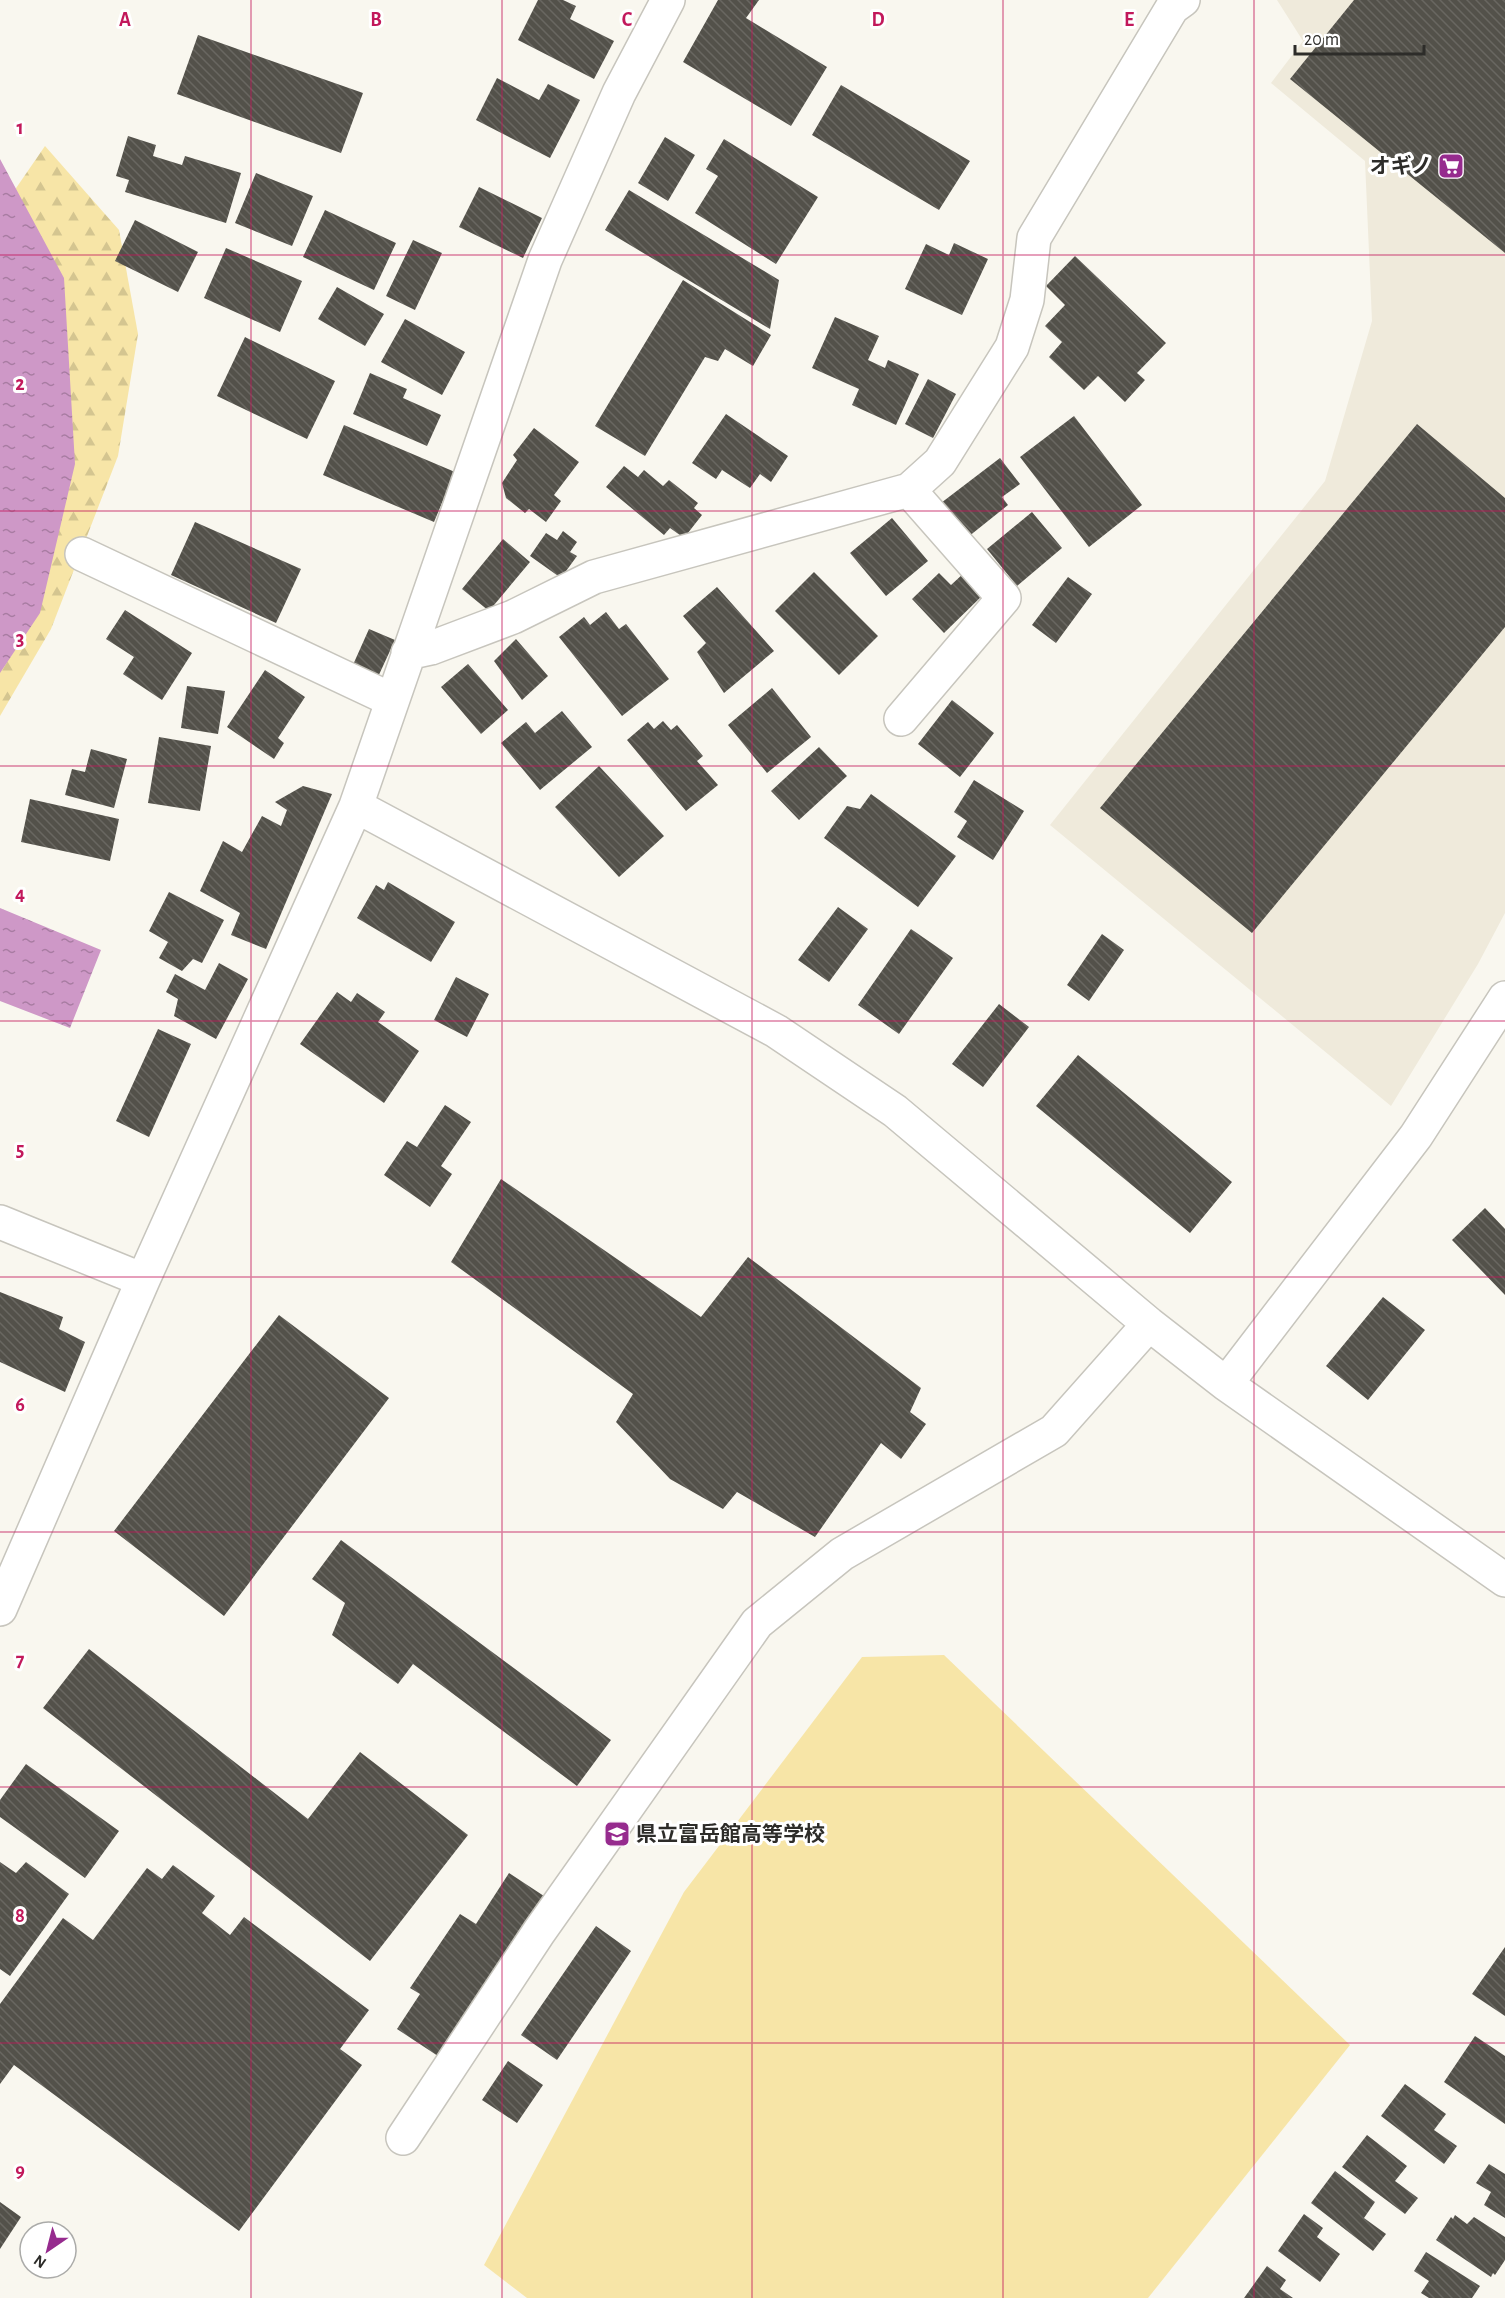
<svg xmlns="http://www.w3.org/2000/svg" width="1505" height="2298" font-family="'Alegreya Sans','Noto Sans JP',sans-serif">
<defs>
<pattern id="forest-firs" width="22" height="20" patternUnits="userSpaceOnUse" patternTransform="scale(1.5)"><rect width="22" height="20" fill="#f7e5a7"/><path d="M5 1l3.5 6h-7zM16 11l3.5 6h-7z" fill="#d4c590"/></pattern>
<pattern id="water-ripples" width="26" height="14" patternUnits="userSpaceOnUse" patternTransform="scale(1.5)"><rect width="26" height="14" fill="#ce98c7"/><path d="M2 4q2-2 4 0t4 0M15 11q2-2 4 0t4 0" fill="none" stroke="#a87ca2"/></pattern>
<pattern id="building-back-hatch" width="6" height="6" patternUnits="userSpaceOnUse" patternTransform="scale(1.5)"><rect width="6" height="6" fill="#53514a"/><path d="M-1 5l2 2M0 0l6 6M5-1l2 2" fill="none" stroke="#696761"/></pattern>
</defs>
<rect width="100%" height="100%" fill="#f9f7ef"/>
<!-- built -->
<path fill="#efeadb" d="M1277,0H1505V913L1478,964L1391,1106L1050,825L1325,481L1372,321L1365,161L1271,83L1303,41Z"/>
<!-- forest -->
<path fill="url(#forest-firs)" d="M45,146L119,230L138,334L118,456L51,629L0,716V598L12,194Z"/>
<!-- green -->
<path fill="#f7e5a7" d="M944,1655L1350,2045L1148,2298H527L484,2265L684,1892L862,1657Z"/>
<!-- water -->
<path fill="url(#water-ripples)" d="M0,159L64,278L75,464L40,613L0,673Z
M0,908L101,950L70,1028L0,1001Z"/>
<!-- building -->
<path fill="url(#building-back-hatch)" d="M538,0H563L576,6L570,19L614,41L594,79L518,40Z
M718,0H759L746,18L827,67L791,126L683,62Z
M1354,0H1505V253L1290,79Z
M198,35L363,93L341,153L177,94Z
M497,78L539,100L548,84L580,100L550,158L476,120Z
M841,85L970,161L939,210L812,135Z
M128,136L156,145L153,156L182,165L185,156L241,173L226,223L125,192L129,180L116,176Z
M665,137L695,155L668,201L638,183Z
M724,139L818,197L776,264L695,213L718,176L706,169Z
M256,173L313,196L292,246L235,223Z
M479,187L542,218L523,258L459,227Z
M629,190L779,280L770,329L605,230Z
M325,210L396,243L374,290L303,257Z
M135,220L198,252L178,292L115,261Z
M413,240L442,253L415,310L386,296Z
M954,243L988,259L962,315L905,289L926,244L949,255Z
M226,248L302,281L280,332L204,298Z
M1075,256L1166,343L1137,373L1145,380L1125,402L1098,376L1084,390L1049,357L1062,342L1045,326L1065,305L1046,286Z
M683,280L771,335L753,366L725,349L718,361L705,357L645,456L595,426Z
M337,287L384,314L365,346L318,319Z
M835,317L879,336L868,360L885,368L888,360L919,374L896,425L852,405L859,389L812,368Z
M405,319L465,352L442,395L381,362Z
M245,337L335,381L307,439L217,396Z
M370,373L407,389L403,398L441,415L427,446L353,414Z
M928,379L956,394L933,438L905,424Z
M726,414L788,456L771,482L760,474L750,488L722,470L716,479L692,463Z
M1074,416L1142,505L1089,547L1020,457Z
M1417,424L1505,498V627L1252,933L1100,808Z
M344,425L455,472L434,522L323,475Z
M534,428L579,462L554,495L561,501L546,522L529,509L525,513L506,498L502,483L517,460L513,455Z
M1000,458L1020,484L1002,497L1008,505L968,537L941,503Z
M624,466L638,477L644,470L663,486L669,480L698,503L694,508L702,515L684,538L670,528L664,535L606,487Z
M1032,512L1062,548L1017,586L987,549Z
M892,518L928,561L886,596L850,553Z
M195,522L301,569L276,623L171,575Z
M563,531L577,542L570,552L577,556L561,578L530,556L546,533L557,540Z
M503,539L530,562L489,611L462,589Z
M814,572L878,636L839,675L775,611Z
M939,573L951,585L964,573L984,594L944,633L912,599Z
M1068,577L1092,594L1056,643L1032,625Z
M717,587L774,651L724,693L697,652L706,643L683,616Z
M125,610L192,653L162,700L123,674L134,657L106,639Z
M606,612L619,629L626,624L669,679L622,716L559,637L584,617L590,625Z
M369,629L395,640L377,679L352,667Z
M516,639L548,676L522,700L494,661Z
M468,664L508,710L481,734L441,687Z
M265,670L305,697L278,738L284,743L274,759L227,727Z
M187,686L225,691L218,734L181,728Z
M772,688L811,737L767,773L728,725Z
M952,700L994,733L960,777L918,744Z
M562,711L592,747L540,790L501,743L526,722L535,733Z
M663,721L671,730L677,725L703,756L697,761L718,785L686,811L627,740L648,722L654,729Z
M159,737L211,746L200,811L148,803Z
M819,747L847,776L799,820L771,791Z
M91,749L127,759L114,808L65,795L72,769L85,772Z
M599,766L664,836L619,877L555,807Z
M974,780L1024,811L993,860L957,837L967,821L954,812Z
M303,786L332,794L266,949L231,935L240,913L200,891L223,841L242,852L262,816L281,826L287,810L275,802Z
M871,794L956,856L918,907L824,838L847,806L860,809Z
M30,799L119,819L110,861L21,842Z
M388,882L455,922L431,962L357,918L376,885L384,890Z
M169,892L224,920L202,963L193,959L182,971L159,958L168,942L149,931Z
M838,907L868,929L829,982L798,960Z
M911,929L953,958L899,1034L858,1005Z
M1102,934L1124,950L1089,1001L1067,985Z
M219,963L248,979L216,1039L174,1016L178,999L166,992L175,974L205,990Z
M456,977L489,994L467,1037L434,1020Z
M337,992L351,1002L357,993L385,1012L378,1022L419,1051L384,1103L300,1044Z
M999,1004L1029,1027L983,1087L952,1064Z
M158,1029L191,1044L149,1137L116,1121Z
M1078,1055L1232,1182L1190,1233L1036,1106Z
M445,1105L471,1122L441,1166L452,1174L430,1207L384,1175L407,1141L417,1147Z
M501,1179L701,1317L748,1257L921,1388L910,1412L926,1424L901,1459L881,1443L815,1537L737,1492L723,1509L670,1479L616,1422L633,1394L451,1262Z
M1485,1208L1505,1229V1295L1452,1240Z
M0,1292L63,1317L59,1329L85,1342L65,1392L0,1362Z
M1383,1297L1425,1330L1368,1400L1326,1366Z
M279,1315L389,1398L224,1616L114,1531Z
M341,1540L611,1740L577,1786L413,1664L398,1684L332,1635L345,1603L312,1579Z
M89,1649L308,1819L360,1752L468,1835L370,1961L43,1708Z
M26,1764L119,1831L85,1878L0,1817V1800Z
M0,1862L16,1873L26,1862L69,1894L10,1976L0,1969Z
M173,1865L215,1896L202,1913L230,1935L244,1917L369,2010L340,2049L362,2065L239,2231L14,2065L0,2084V2004L63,1918L93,1940L147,1868L162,1879Z
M509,1873L550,1900L444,2060L397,2029L420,1994L410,1988L460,1914L476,1924Z
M596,1926L631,1951L557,2060L521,2035Z
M1505,1947V2016L1472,1994Z
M1475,2036L1505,2056V2124L1444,2082Z
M508,2061L543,2085L517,2123L482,2100Z
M1405,2084L1446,2114L1434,2130L1457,2146L1444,2164L1381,2116Z
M1367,2135L1407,2166L1395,2181L1418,2198L1405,2214L1342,2167Z
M1489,2164L1505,2174V2218L1484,2205L1491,2192L1476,2183Z
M1335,2171L1375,2202L1364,2218L1386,2234L1373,2251L1311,2203Z
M0,2202L21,2217L0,2249Z
M1304,2214L1323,2228L1317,2237L1340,2254L1320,2282L1278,2251Z
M1455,2215L1467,2224L1474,2217L1505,2237V2260L1495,2275L1493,2273L1491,2277L1436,2240L1451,2217L1453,2219Z
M1426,2252L1480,2286L1472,2298H1429L1421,2293L1429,2281L1414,2271Z
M1267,2266L1286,2280L1280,2289L1293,2298H1244Z"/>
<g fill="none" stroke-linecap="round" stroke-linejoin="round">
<!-- minor casing -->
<g stroke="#c7c5bd" stroke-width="36">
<path id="minor" d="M82,554L392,700
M408,653L431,648L513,617L594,577L909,490L940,462L1012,347L1027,300L1034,238L1172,8L1183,0
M901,719L1004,598L909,490
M356,806L776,1031L895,1111L1149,1324L1226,1384L1505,1580
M0,1222L143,1280
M1226,1384L1416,1136L1505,998
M0,1609L143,1280L356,806L545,260L619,93L668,0
M403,2138L539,1932L757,1623L842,1554L1054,1431L1149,1324"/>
</g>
<!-- minor -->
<use href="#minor" stroke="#fff" stroke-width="33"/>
</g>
<!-- grid -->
<path fill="none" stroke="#c2185b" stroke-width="1.5" stroke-opacity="0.55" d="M251,0V2298M502,0V2298M752,0V2298M1003,0V2298M1254,0V2298M0,255H1505M0,511H1505M0,766H1505M0,1021H1505M0,1277H1505M0,1532H1505M0,1787H1505M0,2043H1505"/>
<!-- icons -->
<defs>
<g id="supermarket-square" transform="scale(1.35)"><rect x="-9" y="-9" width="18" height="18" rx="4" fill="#962b8e" stroke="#fff"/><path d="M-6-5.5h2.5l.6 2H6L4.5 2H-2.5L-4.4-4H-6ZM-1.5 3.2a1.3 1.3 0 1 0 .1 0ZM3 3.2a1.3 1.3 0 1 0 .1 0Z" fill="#fff"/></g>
<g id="school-square" transform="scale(1.35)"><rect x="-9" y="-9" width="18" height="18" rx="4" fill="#962b8e" stroke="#fff"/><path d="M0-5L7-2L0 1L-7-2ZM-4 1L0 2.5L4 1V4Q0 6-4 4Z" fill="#fff"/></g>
</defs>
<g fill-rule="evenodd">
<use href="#supermarket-square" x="1451" y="166"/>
<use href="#school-square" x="617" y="1834"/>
</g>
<g text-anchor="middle" stroke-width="6" stroke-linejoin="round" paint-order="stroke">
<!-- poi labels -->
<g font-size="21" font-weight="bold" fill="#2d2c29" stroke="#fff" text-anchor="end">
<text x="1432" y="173">オギノ</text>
<text x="636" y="1841" text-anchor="start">県立富岳館高等学校</text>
</g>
</g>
<g font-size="20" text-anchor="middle" font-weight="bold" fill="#c2185b" stroke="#fff" stroke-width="6" stroke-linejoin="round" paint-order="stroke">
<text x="125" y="26">A</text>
<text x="376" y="26">B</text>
<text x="627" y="26">C</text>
<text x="878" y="26">D</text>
<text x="1129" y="26">E</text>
<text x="20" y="134">1</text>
<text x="20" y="390">2</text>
<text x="20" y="645">3</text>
<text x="20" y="900">4</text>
<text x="20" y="1156">5</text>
<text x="20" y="1411">6</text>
<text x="20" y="1666">7</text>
<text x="20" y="1922">8</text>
<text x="20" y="2177">9</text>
</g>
<!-- north arrow -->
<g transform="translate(48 2250) rotate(215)"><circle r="28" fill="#ffffff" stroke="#ababa9" stroke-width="1.5"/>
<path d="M0-4.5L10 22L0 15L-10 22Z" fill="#962b8e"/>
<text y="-9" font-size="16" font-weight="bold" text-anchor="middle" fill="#2d2c29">N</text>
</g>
<!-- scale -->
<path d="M1295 45v9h129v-9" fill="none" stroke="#2d2c29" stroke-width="3"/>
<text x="1304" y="45" font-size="18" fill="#2d2c29" stroke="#ffffff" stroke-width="4.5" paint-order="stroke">20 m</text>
</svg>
